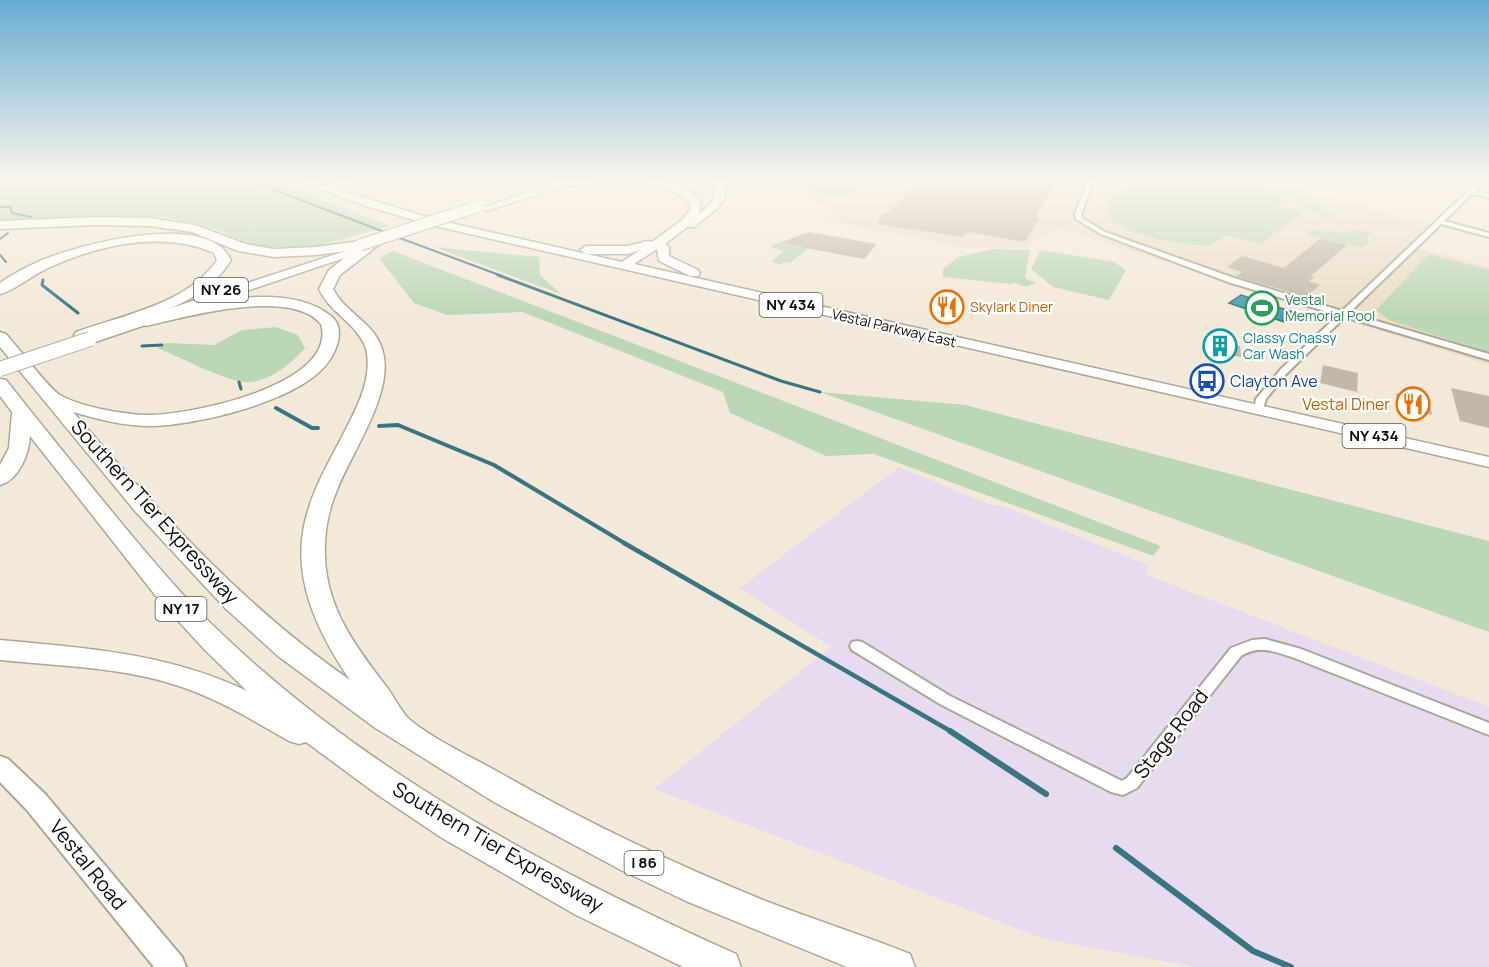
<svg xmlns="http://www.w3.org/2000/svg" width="1489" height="967" font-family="Manrope,sans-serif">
<rect width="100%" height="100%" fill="#f3e9d8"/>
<!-- built -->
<path fill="#ebdec6" d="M764,181H1261L1436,225L1414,247L1489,267V365L1058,228L1026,247H965L818,219L834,211L785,188L763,183Z"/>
<!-- industrial -->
<path fill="#e7dbef" d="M899,467L990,505H1001L1150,566L1144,574L1489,707V967H1196L1044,939L654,789L831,647L740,588Z"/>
<!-- green -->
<path fill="#bcd7b6" d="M0,181H274L391,226L313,247H269L242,241L219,230L165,217L101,216L0,220Z
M777,181H868L848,196L841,197L774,183Z
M1144,181H1248L1285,199L1277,206L1302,213L1260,244L1226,235L1208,246C1175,243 1135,239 1108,217L1106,207L1111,202L1106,200Z
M1269,188H1278L1337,217L1327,218Z
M1352,229L1371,234L1366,239L1370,242L1365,246L1359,247L1306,234L1316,230L1346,234Z
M776,243L808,249L790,263L782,262V265L771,262L784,251L770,247Z
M434,247L539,257L540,275L561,294Z
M993,249L1030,250L1025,278L1036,283L1026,287L1013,282L1012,284L943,277V269L958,257Z
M1040,250L1114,262L1126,270L1109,300L1053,287L1031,269Z
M393,251L1161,546L1153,556L874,454L826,456L730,413L723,392L523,312L447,315L414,303L379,258Z
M1429,254L1489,270V353L1389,320L1376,310Z
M276,327L298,335L305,348C290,365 264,387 238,381C215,376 180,357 157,348L167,343L214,345L242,330Z
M820,392L965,405L1489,541V632Z"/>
<!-- water -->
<path fill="#4aa0b4" stroke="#397480" stroke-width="1.5" d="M1241,295L1296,313L1284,322L1229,303Z"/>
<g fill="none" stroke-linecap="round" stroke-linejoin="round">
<!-- stream-far4 -->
<path stroke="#397480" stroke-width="2" d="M251,181L387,233
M0,207H10L12,213L31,217
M397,237L502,276
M0,239L8,233
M0,255L6,262"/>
<!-- stream-far3 -->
<path stroke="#397480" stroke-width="3" d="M498,275L781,381L820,392
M43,280L42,285L78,313
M142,346L162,345
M239,382L241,389"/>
<!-- stream-far2 -->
<path stroke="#397480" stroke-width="4" d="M276,408L312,428H318
M379,426L398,425L494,465L626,544"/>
<!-- stream-far1 -->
<path stroke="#397480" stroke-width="4.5" d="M624,543L952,732"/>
<!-- stream -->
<path stroke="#397480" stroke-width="6" d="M950,731L1046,794
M1116,848L1253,951L1291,967"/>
</g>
<!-- building -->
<path fill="#c1b8a7" d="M919,181H1056L1035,217L1040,218L1025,242L969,232L961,237L877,224L884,213L887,214Z
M809,232L820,234L877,244L864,259L779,243Z
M1321,238L1347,245L1311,276L1314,277L1309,281L1320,285L1305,297L1236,276L1242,272L1227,267L1242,256L1284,268Z
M937,298L964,304L958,316L930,310Z
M1224,343L1240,346L1241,357L1224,354Z
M1323,365L1358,373L1357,392L1320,383Z
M1451,388L1489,396V428L1460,421Z
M1396,393L1429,401L1432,415L1398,407Z"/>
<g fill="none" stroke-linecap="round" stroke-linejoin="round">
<!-- street casing -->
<g stroke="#afa696" stroke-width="4">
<path id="street" d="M1088,181H1094L1081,214L1082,218L1105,232L1234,278L1342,311L1468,191L1479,181H1485L1475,191L1489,194V198L1472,194L1444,221L1489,233V237L1441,224L1349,313L1489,354V360L1345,317L1287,373L1266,399L1262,412H1256L1254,410L1256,399L1281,369L1338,315L1228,282L1101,234L1076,219L1075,214Z
M1265,639L1301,649L1489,723V735L1292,657C1273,651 1259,645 1241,656L1137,788L1123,795L1111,792L940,704L852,650L850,646L852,642L857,641L862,642L950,696L1122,781L1127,778L1231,648L1252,640Z"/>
</g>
<!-- secondary casing -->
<g stroke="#afa696" stroke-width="4">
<path id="secondary" d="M0,756L8,759L45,794L182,957L186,967H154L27,810L0,782Z"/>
</g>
<!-- primary casing -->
<g stroke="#afa696" stroke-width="3">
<path id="primary" d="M298,181H312L327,186L341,181H355L336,189L437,220L622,262L640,250L628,254H586L580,250L586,246H627L648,241L652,242L682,220L691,209L690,203L674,191L642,181C664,181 687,183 701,203L699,214L712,202L716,181H726L725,197L717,209L694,227H687L665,244L669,247V256L698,270L700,273L698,276H690L659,261L657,249L634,264L1489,457V467L435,226L366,206Z
M560,181H593L588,184L554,189L487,211L482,208Z
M373,242L379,245L377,247L95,342H85L83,339L85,336Z"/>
</g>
<!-- highway casing -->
<g stroke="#afa696" stroke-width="3">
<path id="highway" d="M96,217L150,218L195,225L246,244L274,249L316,247L360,241L373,248L371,251L340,275L333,289C345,313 374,322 382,349C396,391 352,451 337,490C328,511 324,534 325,556C326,609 358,650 389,690C395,699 402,713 410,720C436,741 470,756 500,773C585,822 676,865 768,902C815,920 863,935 910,954L915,967H847L686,901L621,870L494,802L374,727L278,656L225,608L135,511L0,347V332L6,334C16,345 50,390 60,395C80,407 125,415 149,415C190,415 339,385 321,324C317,320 312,315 306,313C267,295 187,316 146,326L138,321L88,338H76L74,335L76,332C123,315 188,304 217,260L214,253C163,230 98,245 48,268C34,274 12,292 0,294V283C13,274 26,267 40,261C80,244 208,210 231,260C214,288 188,302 158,313C207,303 288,281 331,316C345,327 338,348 329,361C302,401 195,426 149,426C123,426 98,419 73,412C157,510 243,606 350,680C317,631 289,575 307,514C315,484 333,455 347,427C358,405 371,380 367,353C362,326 330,314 319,289L329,270L355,250L316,255L274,257L238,251L192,232L150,226L96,225L0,229V221Z
M0,379L6,380C38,421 71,461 104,502C142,548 180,595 224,636C372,776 551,871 736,954L741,967H683L576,915L442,838L378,795L306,742L299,744L289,741C254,721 220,700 182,687C124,667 60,666 0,660V640C86,648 168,653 247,691L205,650L159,600L30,436C29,454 19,480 0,485V465L9,448L12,412L0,396Z"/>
</g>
<!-- street -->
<use href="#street" fill="#fff" fill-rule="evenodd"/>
<!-- secondary -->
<use href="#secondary" fill="#fff" fill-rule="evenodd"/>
<!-- primary -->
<use href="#primary" fill="#fff" fill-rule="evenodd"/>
<!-- highway -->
<use href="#highway" fill="#fff" fill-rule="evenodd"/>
<!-- primary-bridge-far1 casing -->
<g stroke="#afa696" stroke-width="13" stroke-linecap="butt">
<path id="primary-bridge-far1" d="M360,245L479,206"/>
</g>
<!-- primary-bridge casing -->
<g stroke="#afa696" stroke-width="16" stroke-linecap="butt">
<path id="primary-bridge" d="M0,369L90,339"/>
</g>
<!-- primary-bridge-far1 -->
<use href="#primary-bridge-far1" stroke="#fff" stroke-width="11"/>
<!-- primary-bridge -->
<use href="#primary-bridge" stroke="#fff" stroke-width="14"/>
</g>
<!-- sky -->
<linearGradient id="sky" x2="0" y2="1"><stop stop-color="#69acd3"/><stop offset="0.57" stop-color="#faf5ed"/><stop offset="1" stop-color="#faf5ed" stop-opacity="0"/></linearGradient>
<rect width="1489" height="316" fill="url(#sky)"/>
<!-- icons -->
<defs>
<g id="restaurant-ring" transform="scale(1.725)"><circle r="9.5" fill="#fff" stroke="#e8710a" stroke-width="1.5"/><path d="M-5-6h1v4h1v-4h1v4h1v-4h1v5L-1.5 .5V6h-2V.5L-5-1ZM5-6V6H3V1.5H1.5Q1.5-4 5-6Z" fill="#e8710a"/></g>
<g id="stadium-ring" transform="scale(1.725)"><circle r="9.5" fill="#fff" stroke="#2e9e5b" stroke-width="1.5"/><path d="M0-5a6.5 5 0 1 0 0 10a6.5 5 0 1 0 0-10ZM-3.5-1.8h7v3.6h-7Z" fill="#2e9e5b"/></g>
<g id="building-ring" transform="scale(1.725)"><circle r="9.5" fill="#fff" stroke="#0f9aa8" stroke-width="1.5"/><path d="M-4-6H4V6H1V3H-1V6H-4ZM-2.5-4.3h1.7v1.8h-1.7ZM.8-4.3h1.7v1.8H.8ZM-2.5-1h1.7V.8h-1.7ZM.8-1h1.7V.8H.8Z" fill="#0f9aa8"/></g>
<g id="bus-ring" transform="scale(1.725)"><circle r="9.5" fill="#fff" stroke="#1a4fb4" stroke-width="1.5"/><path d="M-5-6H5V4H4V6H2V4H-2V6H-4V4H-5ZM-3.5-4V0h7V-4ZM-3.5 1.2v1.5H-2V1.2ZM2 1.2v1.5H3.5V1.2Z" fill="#1a4fb4"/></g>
</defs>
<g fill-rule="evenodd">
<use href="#restaurant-ring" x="947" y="307"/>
<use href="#stadium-ring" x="1262" y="308"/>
<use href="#building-ring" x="1220" y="346"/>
<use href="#bus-ring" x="1207" y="381"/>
<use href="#restaurant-ring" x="1413" y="404"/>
</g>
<g text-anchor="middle" stroke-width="4.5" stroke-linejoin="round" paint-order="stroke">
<!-- far-leisure labels -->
<g font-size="14" fill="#27864d" stroke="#fff" text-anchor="start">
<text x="1285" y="305">Vestal<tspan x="1285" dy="16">Memorial Pool</tspan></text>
</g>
<!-- far-food labels -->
<g font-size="14" fill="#c56008" stroke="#fff" text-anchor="start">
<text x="970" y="312">Skylark Diner</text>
</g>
<!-- far-street labels -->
<g font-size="14" fill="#110d08" stroke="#fff">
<text transform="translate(894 328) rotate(13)" y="5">Vestal Parkway East</text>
</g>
<!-- far-culture labels -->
<g font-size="14" fill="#0d838f" stroke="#fff" text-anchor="start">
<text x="1243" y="343">Classy Chassy<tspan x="1243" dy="16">Car Wash</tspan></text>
</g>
<!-- shield labels -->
<g fill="#fff" stroke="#585652" stroke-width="1.5">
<rect x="194" y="278" width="54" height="24" rx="4.5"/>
<rect x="759.5" y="293" width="63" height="24" rx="4.5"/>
<rect x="1342.5" y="424" width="63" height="24" rx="4.5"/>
<rect x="155.5" y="597" width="51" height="24" rx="4.5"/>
<rect x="624.5" y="851" width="39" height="24" rx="4.5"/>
</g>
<g font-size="15" font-weight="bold" fill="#110d08">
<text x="221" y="295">NY 26</text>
<text x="791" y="310">NY 434</text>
<text x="1374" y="441">NY 434</text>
<text x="181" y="614">NY 17</text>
<text x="644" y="868">I 86</text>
</g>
<!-- transit labels -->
<g font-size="16" fill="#164399" stroke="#fff" text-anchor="start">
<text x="1230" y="387">Clayton Ave</text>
</g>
<!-- food labels -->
<g font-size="16" fill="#c56008" stroke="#fff" text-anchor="end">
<text x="1390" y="410">Vestal Diner</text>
</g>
<!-- near-street labels -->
<g font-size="20" fill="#110d08" stroke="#fff">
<text transform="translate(155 512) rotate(48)" y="7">Southern Tier Expressway</text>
<text transform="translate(1171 734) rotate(-52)" y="7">Stage Road</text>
<text transform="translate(498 847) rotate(30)" y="7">Southern Tier Expressway</text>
<text transform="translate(88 865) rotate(51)" y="7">Vestal Road</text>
</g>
</g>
</svg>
